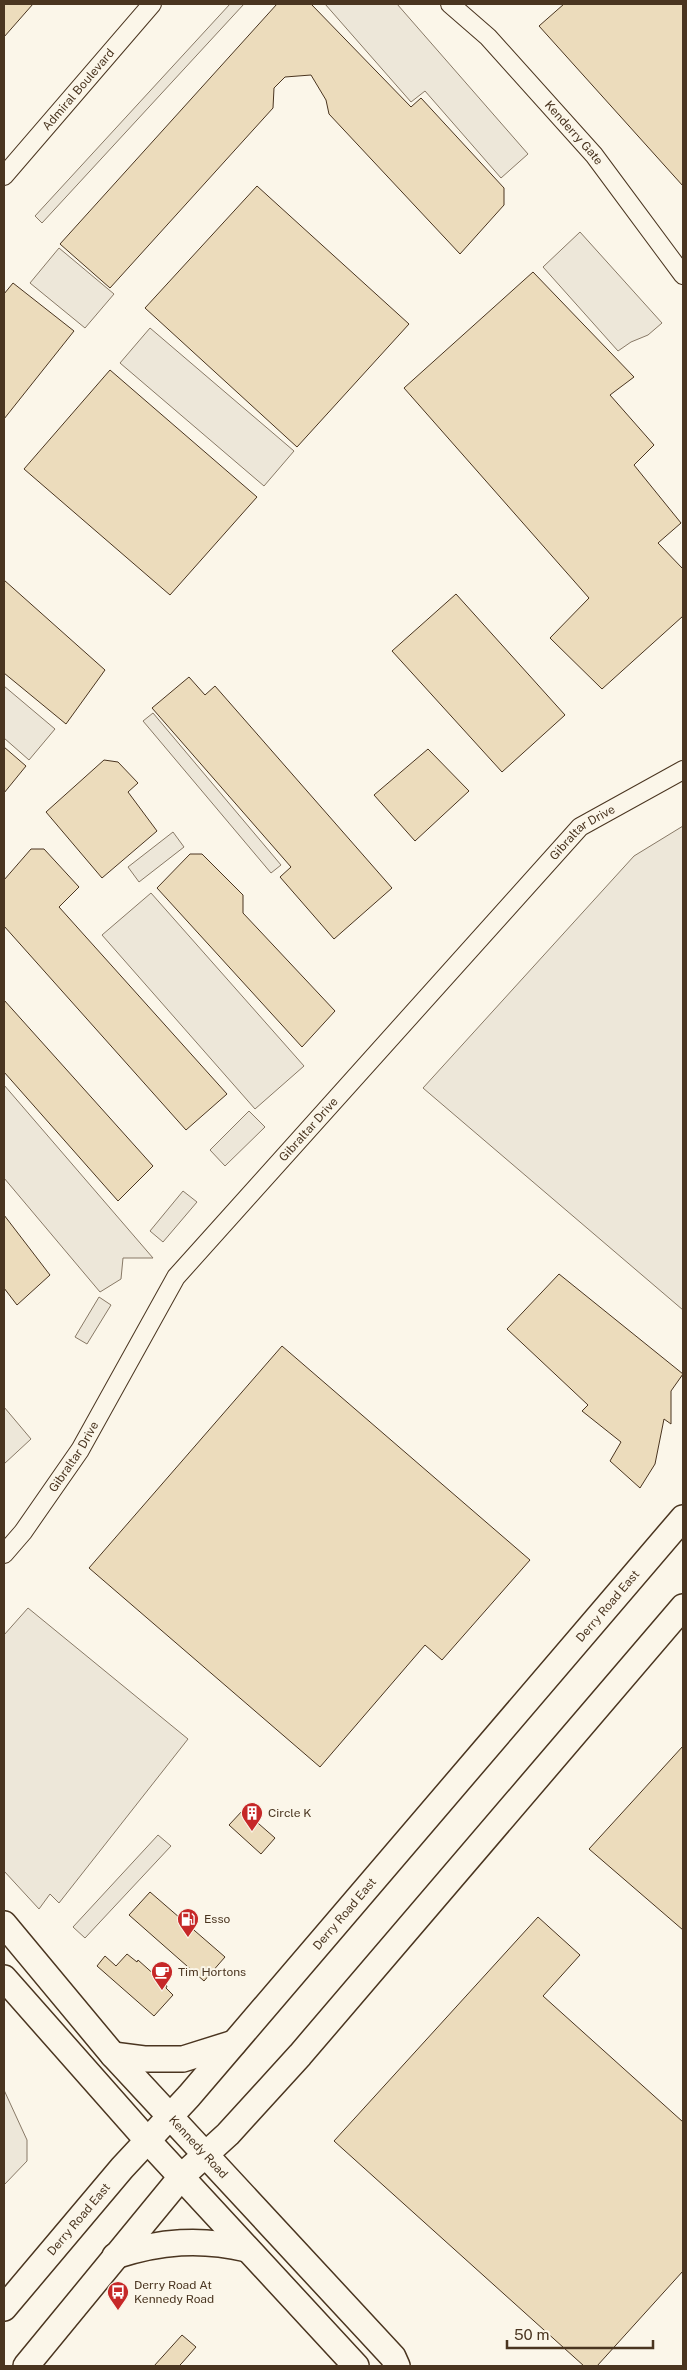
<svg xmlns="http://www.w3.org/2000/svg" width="687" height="2370" font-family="'Public Sans',sans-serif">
<rect width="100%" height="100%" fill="#fbf6e9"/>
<!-- parking -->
<path fill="#ede7d9" stroke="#887966" d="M230,4H244L42,223L35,216Z
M325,4H397L528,154L501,178L425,91L411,102Z
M580,232L662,323L648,335L631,342L618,351L543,267Z
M59,248L114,294L85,328L30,283Z
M150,328L294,451L264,486L120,363Z
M4,686L55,729L29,760L4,738Z
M153,713L281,865L271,873L143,721Z
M683,826V1310L423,1088L634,856Z
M173,832L184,847L139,882L128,867Z
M151,893L304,1066L255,1109L102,935Z
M4,1085L153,1258H123L121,1279L100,1292L4,1178Z
M249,1111L265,1127L225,1166L210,1150Z
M183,1191L197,1202L163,1242L150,1231Z
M99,1297L111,1305L87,1344L75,1337Z
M4,1407L31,1439L4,1464Z
M28,1608L188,1739L59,1903L50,1894L39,1909L4,1871V1635Z
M158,1835L171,1846L85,1938L73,1927Z
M4,2090L27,2140V2161L4,2185Z"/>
<!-- building -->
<path fill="#ecdcbc" stroke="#4a3520" d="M4,4H33L4,37Z
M277,4H311L411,107L421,98L504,188V205L460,254L329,114L326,100L311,75L285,77L274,88L273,108L110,288L60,244Z
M564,4H683V186L539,26Z
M257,186L409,324L297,447L145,308Z
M533,272L634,377L610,395L654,445L634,465L681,523L658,543L683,569V616L602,689L550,638L589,598L404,388Z
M13,283L74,331L4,419V294Z
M110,370L257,497L170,595L24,469Z
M4,580L105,670L66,724L4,673Z
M456,594L565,715L502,772L392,651Z
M189,677L205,695L215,686L392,888L334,939L280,877L291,867L152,708Z
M4,747L26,766L4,793Z
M428,749L469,791L415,841L374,795Z
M104,760L118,762L138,783L128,792L157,831L102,878L46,812Z
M31,849H44L79,887L59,907L227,1094L186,1130L4,926V880Z
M190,854H202L243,895V913L335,1011L302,1047L157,888Z
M4,1000L153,1166L118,1201L4,1072Z
M4,1215L50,1275L17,1305L4,1288Z
M559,1274L683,1374L671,1391V1424L664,1419L655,1464L640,1488L610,1461L621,1442L582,1411L588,1405L507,1329Z
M282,1346L530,1560L442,1660L425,1645L320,1767L89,1568Z
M683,1746V1930L589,1849Z
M243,1810L275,1838L261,1854L229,1825Z
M150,1892L225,1957L204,1981L129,1915Z
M538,1917L580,1955L543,1996L683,2122V2271L597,2366H584L334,2141Z
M127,1954L137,1962L138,1960L167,1986L166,1988L173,1995L154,2016L97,1966L105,1956L116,1966Z
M182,2335L196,2347L182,2363L179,2366H154Z"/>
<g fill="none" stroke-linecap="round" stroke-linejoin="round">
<!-- minor casing -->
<g stroke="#4a3520" stroke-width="20">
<g id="minor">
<path id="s1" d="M450,4L488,37L594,155L683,275"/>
<path id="s2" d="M4,176L152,4"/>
<path id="s3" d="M4,1554L23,1532L80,1450L176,1277L580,827L683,770"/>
</g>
</g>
<!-- secondary casing -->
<g stroke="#4a3520" stroke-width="28">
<g id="secondary">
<path id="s4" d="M4,1924L113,2055L393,2357L397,2366"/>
<path d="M4,1978L148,2141L356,2366"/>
<path d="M113,2055L144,2059H183L234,2043"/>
<path d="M115,2256C160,2241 201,2238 247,2249"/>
<path id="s5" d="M4,2308L122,2168L189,2096L683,1518"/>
<path d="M26,2366L182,2176L228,2134L300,2055L683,1607"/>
</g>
</g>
<!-- minor -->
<use href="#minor" stroke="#fbf6e9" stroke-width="18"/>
<!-- secondary -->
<use href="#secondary" stroke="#fbf6e9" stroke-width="25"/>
</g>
<!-- icons -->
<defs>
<g id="building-pin" transform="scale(1.125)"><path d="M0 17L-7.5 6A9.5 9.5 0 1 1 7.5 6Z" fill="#c62828" stroke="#fbf6e9"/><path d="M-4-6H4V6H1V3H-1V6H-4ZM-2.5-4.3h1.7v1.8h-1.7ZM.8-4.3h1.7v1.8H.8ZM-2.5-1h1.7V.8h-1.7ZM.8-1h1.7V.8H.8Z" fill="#fff"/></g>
<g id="fuel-pin" transform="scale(1.125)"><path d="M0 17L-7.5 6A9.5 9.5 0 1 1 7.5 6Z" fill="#c62828" stroke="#fbf6e9"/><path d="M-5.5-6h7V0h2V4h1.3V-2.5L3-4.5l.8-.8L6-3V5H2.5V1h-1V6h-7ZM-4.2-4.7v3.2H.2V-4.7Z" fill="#fff"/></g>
<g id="cafe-pin" transform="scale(1.125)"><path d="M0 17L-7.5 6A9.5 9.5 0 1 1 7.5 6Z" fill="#c62828" stroke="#fbf6e9"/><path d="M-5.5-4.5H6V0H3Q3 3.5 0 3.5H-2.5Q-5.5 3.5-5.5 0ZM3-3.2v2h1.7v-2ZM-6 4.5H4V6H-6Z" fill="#fff"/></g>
<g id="bus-pin" transform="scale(1.125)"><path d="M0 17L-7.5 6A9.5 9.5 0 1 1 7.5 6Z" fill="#c62828" stroke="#fbf6e9"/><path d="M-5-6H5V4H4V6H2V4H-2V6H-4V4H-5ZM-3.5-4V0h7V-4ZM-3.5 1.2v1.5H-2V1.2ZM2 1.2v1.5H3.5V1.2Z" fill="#fff"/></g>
</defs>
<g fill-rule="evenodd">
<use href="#building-pin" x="252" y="1813"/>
<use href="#fuel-pin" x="188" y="1919"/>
<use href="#cafe-pin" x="162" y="1972"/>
<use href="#bus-pin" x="118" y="2292"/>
</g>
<g text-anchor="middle" stroke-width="4" stroke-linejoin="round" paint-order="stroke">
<!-- street labels -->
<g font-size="12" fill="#4a3520" stroke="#fbf6e9">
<text dy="4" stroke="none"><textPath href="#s2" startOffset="114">Admiral Boulevard</textPath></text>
<text dy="4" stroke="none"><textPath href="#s1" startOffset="179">Kenderry Gate</textPath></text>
<text dy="4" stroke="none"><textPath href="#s3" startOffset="930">Gibraltar Drive</textPath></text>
<text dy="4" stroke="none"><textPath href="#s3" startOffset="525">Gibraltar Drive</textPath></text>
<text dy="4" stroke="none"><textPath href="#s3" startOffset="120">Gibraltar Drive</textPath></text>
<text dy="4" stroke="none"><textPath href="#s5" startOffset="926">Derry Road East</textPath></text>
<text dy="4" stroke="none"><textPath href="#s5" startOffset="521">Derry Road East</textPath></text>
<text dy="4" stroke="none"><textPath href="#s4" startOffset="296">Kennedy Road</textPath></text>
<text dy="4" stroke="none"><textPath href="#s5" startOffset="116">Derry Road East</textPath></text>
</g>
<!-- poi labels -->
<g font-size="12" fill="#4a3520" stroke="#fbf6e9" text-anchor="start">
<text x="268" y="1817">Circle K</text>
<text x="204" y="1923">Esso</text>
<text x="178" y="1976">Tim Hortons</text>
<text x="134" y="2289">Derry Road At<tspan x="134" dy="14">Kennedy Road</tspan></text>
</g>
</g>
<!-- border -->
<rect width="687" height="2370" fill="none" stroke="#4a3520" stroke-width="10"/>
<!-- scale -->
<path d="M507 2340v8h146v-8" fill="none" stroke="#4a3520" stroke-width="2.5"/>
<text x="514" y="2340" font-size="15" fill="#4a3520" stroke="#fbf6e9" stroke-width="4" paint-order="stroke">50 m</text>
</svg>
